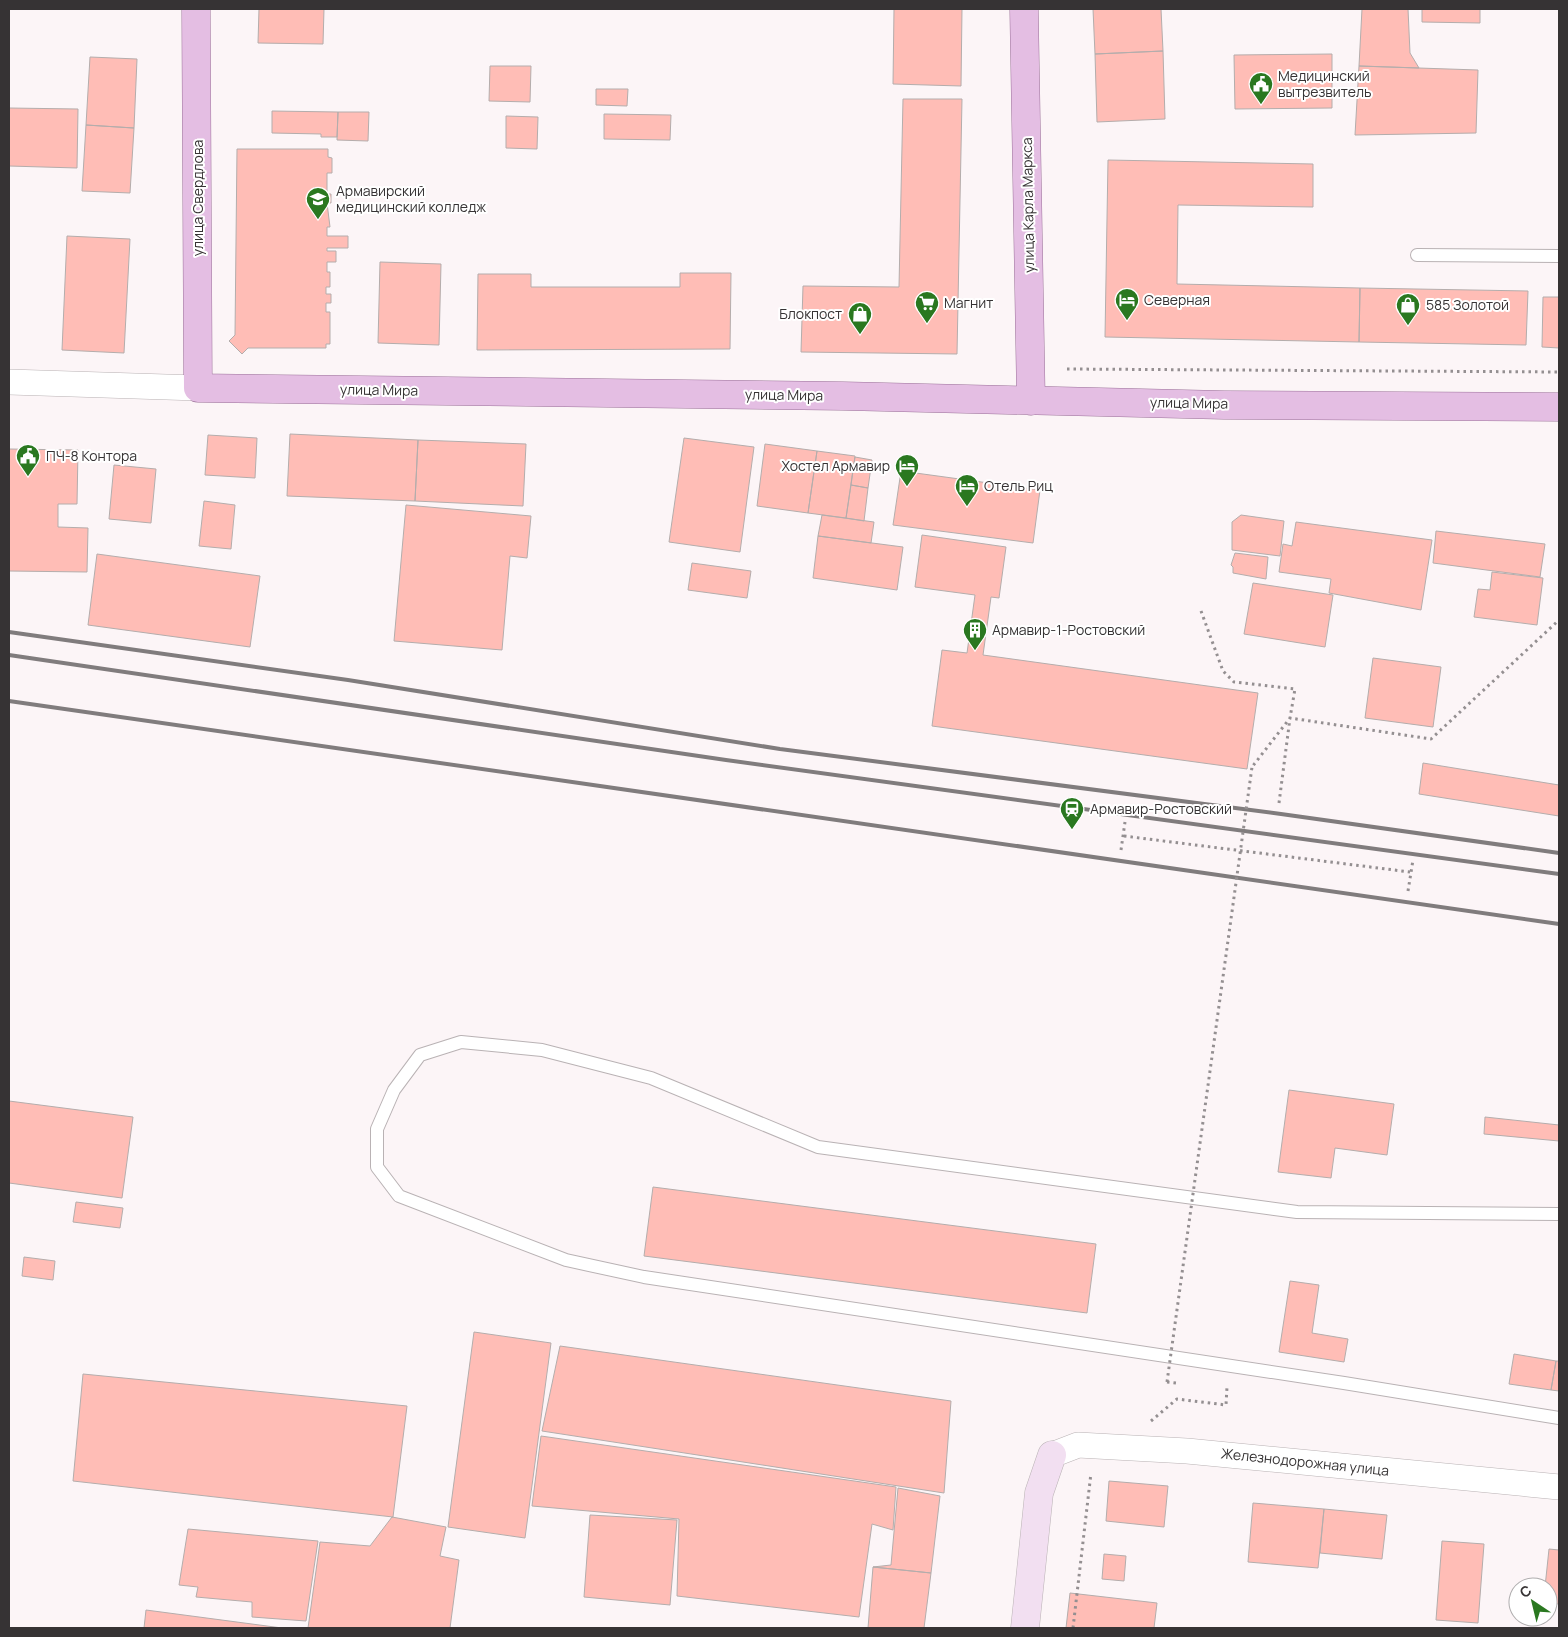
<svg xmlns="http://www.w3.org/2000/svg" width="1568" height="1637" font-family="Manrope,sans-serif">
<rect width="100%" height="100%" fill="#fcf5f7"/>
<!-- building -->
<path fill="#ffbdb6" stroke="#b4adac" d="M259,9H324L323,44L258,43Z
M894,9H962L961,86L893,84Z
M1093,9H1161L1163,51L1095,54Z
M1362,9H1480V23L1422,22V9H1408L1410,53L1419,68L1359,66Z
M1163,51L1165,119L1097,122L1095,54Z
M1332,54V108L1235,109L1234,55Z
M90,57L137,59L134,128L86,125Z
M490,66H531L530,102L489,101Z
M1359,66L1478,70L1476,133L1355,135Z
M596,89H628L627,106L596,105Z
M903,99H962L957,354L801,352L803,286L899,287Z
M9,108L78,109L77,168L9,166Z
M272,111L338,112L337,137H321V134L272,133Z
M338,112H369L368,141L337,140Z
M604,114L671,115L670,140L604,139Z
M506,116L538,117L537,149L506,148Z
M86,125L134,128L130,193L82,191Z
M237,149H328V157L332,158V173H327V194H331V203H327L330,227H327V236H348V248H327V251H336V262H327V272H330V287H326V294H331V303H326V312H330V344H326V348H248L242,354L229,341L235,335Z
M1108,160L1313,164V207L1178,205L1177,284L1360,288L1359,342L1105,337Z
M67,236L130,239L124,353L62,350Z
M380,262L441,264L439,345L378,343Z
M680,273H731L730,349L477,350L478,274H531V287H680Z
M1360,288L1528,291L1526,345L1359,342Z
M1543,297H1559V348L1542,347Z
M290,434L418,440L415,501L287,496Z
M208,435L257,438L255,478L205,475Z
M684,438L754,447L740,552L669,542Z
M418,440L526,444L523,506L415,501Z
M765,444L817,451L808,513L757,506Z
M9,449L78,450L77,504H58V527L88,528L87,572L9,571Z
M817,451L855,456L846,518L808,513Z
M855,457L872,460L868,488L851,485Z
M114,465L156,469L151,523L109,519Z
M901,471L1040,490L1033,543L893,525Z
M851,485L868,488L864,521L846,518Z
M204,501L235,505L231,549L199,546Z
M406,505L531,516L527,558L510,556L502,650L394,641Z
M822,515L874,522L871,543L818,536Z
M1241,515L1284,521L1280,556L1232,550V522Z
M1296,522L1432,540L1421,610L1329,593L1331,579L1279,572L1283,544L1292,546Z
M1436,531L1545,544L1540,577L1433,563Z
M922,535L1006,547L999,598L991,597L983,655L1258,693L1247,769L932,726L942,650L967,653L975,595L915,587Z
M818,536L903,547L897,590L813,578Z
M1235,553L1268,557L1266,579L1233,573V567L1231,565Z
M97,554L260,576L250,647L88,625Z
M692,563L751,571L747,598L688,590Z
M1492,572L1543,578L1537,625L1474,617L1478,589L1490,590Z
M1253,583L1333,595L1325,647L1244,634Z
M1373,658L1441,667L1433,727L1365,718Z
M1423,763L1559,785V816L1419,794Z
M1289,1090L1394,1104L1387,1155L1335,1148L1331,1178L1278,1172Z
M9,1101L133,1117L122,1198L9,1183Z
M1485,1117L1559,1125V1141L1484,1134Z
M653,1187L1096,1244L1087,1313L644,1256Z
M76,1202L123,1208L120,1228L73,1222Z
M24,1257L55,1261L53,1280L22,1276Z
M1290,1281L1319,1285L1312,1333L1348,1339L1344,1362L1279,1352Z
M474,1332L551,1343L525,1538L448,1527Z
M560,1346L951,1401L944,1493L542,1431Z
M1514,1354L1556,1361L1551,1390L1509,1384Z
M1556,1361H1559V1391L1551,1390Z
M83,1374L407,1406L393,1517L73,1481Z
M541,1436L896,1487L893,1530L872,1524L859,1617L677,1596L679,1519L532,1506Z
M1109,1481L1168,1486L1164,1527L1106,1521Z
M898,1488L940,1496L931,1573L873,1567L891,1565Z
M1253,1503L1324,1509L1318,1568L1248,1562Z
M1324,1509L1387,1515L1382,1559L1320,1553Z
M590,1515L677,1520L670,1605L584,1597Z
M392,1517L446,1527L440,1556L459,1560L450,1628H308L320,1542L370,1546Z
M188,1529L318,1541L306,1621L252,1617V1602L196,1597L198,1587L179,1585Z
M1442,1541L1484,1544L1478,1623L1436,1620Z
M1549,1549L1559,1550V1604L1548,1603V1587H1545Z
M1104,1554L1126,1556L1124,1581L1102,1579Z
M873,1567L931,1573L924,1628H868Z
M1070,1593L1157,1603L1154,1628H1066Z
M146,1610L282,1628H144Z"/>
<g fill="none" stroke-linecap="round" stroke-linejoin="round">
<!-- lane casing -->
<g stroke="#b9b2b4" stroke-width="14">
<path id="lane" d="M1417,255L1559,256
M1559,1214L1297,1212L818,1147L651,1078L542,1050L461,1042L420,1055L394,1090L377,1129V1167L399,1196L566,1260L644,1277L1344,1383L1559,1418"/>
</g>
<!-- street casing -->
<g stroke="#b9b2b4" stroke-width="26">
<path id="street" d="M9,382L198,388
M1052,1455L1078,1445L1187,1451L1559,1487"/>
</g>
<!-- secondary casing -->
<g stroke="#b9b2b4" stroke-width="29">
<path id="secondary" d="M1025,1628L1039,1493L1052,1455"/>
</g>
<!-- primary casing -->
<g stroke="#9b7199" stroke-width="29">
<path id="primary" d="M196,9L198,388L843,396L1224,405L1559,407
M1024,9L1031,401"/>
</g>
<!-- path -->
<path stroke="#948f91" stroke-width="3" stroke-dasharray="2.5 4" stroke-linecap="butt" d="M1067,369L1559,372
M1201,611L1223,671L1234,682L1295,689L1290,718L1252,767
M1279,803L1290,718L1431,739L1559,620
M1124,836L1410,872
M1121,850L1125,822
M1408,891L1413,860
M1167,1382L1176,1383
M1151,1421L1177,1399L1226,1405L1227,1387
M1073,1628L1091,1473"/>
<!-- lane -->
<use href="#lane" stroke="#fff" stroke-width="12"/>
<!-- street -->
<use href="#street" stroke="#fff" stroke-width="25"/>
<!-- secondary -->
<use href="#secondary" stroke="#f2dff1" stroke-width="28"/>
<!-- primary -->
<use href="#primary" stroke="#e4bee3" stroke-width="28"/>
<!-- rail -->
<path stroke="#807c7d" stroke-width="4" d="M9,632L348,680L780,749L1281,814L1559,853
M9,655L726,760L1559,874
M9,701L1559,924"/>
<!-- path-bridge -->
<path stroke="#948f91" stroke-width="3" stroke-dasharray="2.5 4" stroke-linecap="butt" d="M1167,1382L1252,767"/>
</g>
<!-- icons -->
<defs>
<g id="civic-pin" transform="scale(1.25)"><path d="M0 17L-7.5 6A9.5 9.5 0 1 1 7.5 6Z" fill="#2a7820" stroke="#fff"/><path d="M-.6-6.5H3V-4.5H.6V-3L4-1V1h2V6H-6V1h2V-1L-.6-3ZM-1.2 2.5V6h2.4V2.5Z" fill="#fff"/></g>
<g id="university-pin" transform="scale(1.25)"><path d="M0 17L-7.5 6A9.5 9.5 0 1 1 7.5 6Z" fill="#2a7820" stroke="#fff"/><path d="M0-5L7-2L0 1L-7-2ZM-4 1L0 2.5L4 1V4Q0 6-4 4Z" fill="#fff"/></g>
<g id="hotel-pin" transform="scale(1.25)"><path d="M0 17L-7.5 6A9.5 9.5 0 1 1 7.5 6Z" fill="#2a7820" stroke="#fff"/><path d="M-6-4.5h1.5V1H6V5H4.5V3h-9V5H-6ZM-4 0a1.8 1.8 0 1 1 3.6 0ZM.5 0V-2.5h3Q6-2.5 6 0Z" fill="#fff"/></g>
<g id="supermarket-pin" transform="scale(1.25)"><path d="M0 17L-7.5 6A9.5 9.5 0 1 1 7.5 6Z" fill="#2a7820" stroke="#fff"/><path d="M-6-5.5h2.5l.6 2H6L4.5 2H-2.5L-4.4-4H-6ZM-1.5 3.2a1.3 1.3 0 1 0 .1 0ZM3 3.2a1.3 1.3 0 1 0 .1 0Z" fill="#fff"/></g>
<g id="shop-pin" transform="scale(1.25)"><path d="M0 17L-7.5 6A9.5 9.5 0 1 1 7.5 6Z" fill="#2a7820" stroke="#fff"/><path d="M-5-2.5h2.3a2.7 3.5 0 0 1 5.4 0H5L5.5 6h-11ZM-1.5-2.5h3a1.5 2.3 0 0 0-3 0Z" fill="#fff"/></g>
<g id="building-pin" transform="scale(1.25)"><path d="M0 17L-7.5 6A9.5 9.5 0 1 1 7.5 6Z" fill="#2a7820" stroke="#fff"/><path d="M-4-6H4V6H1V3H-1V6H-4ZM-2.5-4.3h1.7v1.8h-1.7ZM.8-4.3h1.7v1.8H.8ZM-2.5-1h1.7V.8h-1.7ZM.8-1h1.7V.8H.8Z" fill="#fff"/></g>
<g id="station-pin" transform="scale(1.25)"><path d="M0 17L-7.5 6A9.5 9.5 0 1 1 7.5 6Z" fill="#2a7820" stroke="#fff"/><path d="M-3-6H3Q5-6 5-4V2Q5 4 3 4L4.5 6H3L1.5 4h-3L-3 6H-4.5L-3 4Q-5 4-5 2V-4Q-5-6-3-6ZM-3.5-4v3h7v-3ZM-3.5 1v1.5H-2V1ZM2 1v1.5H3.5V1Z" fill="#fff"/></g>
</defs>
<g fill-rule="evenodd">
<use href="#civic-pin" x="1261" y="84"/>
<use href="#university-pin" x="318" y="199"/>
<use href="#hotel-pin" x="1127" y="300"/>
<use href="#supermarket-pin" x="927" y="303"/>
<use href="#shop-pin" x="1408" y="305"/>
<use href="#shop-pin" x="860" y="314"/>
<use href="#civic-pin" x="28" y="456"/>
<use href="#hotel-pin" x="907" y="466"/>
<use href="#hotel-pin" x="967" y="486"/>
<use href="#building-pin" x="975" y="630"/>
<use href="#station-pin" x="1072" y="809"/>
</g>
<g text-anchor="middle" stroke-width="4" stroke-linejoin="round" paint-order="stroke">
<!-- poi labels -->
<g font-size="14" fill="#363334" stroke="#fff" text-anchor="start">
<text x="1278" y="81">Медицинский<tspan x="1278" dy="16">вытрезвитель</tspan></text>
<text x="336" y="196">Армавирский<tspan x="336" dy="16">медицинский колледж</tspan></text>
<text x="1144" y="305">Северная</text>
<text x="944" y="308">Магнит</text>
<text x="1426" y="310">585 Золотой</text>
<text x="842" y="319" text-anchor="end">Блокпост</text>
<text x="46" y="461">ПЧ-8 Контора</text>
<text x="890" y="471" text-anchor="end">Хостел Армавир</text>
<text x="984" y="491">Отель Риц</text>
<text x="992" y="635">Армавир-1-Ростовский</text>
<text x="1090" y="814">Армавир-Ростовский</text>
</g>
<!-- street labels -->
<g font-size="14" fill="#363334" stroke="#fff">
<text transform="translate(198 198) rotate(-90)" y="5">улица Свердлова</text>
<text transform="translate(1028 205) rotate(-91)" y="5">улица Карла Маркса</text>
<text transform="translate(379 390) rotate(1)" y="5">улица Мира</text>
<text transform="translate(784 395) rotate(1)" y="5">улица Мира</text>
<text transform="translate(1189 403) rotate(1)" y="5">улица Мира</text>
<text transform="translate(1305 1462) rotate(6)" y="5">Железнодорожная улица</text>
</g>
</g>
<!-- border -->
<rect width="1568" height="1637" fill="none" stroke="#363334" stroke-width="20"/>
<!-- north arrow -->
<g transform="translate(1533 1602) rotate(325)"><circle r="24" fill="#ffffff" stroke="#afadae"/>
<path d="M0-4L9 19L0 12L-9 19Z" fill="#2a7820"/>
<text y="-8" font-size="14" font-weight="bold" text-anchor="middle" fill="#363334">С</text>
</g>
</svg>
